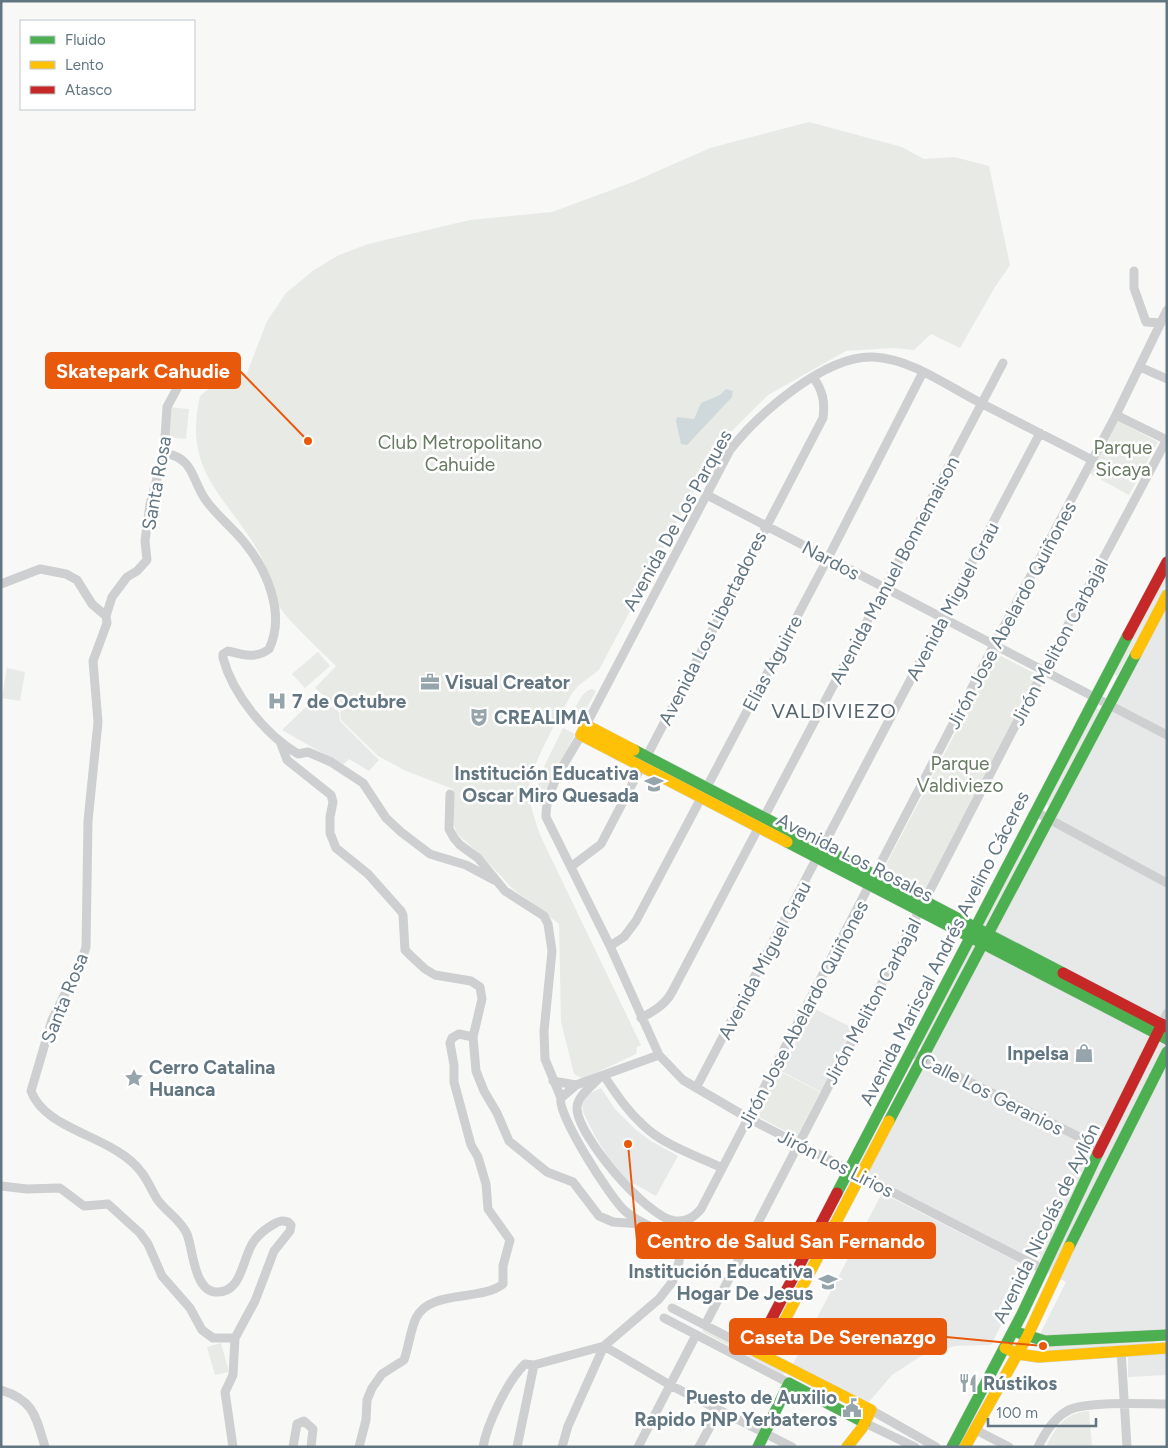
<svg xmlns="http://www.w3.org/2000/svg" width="1168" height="1448" font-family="Figtree,sans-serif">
<rect width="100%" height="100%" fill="#f8f8f7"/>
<!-- built -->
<path fill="#e7e9e8" d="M1167,599V1329L1039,1336L1066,1282L863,1180Z
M317,696L339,712L340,721L379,760L369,771L349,759L343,765L282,730Z
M813,1008L853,1028L821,1092L781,1071Z
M601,1088L615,1109L636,1130L651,1141L678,1156L656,1196L627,1180L608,1157L595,1136L583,1112L582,1104L588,1094Z
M882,1193L1018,1262L1019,1268L1000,1307L1008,1312L991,1345L955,1346L921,1356L892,1375L869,1402L793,1364Z
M1167,1353V1375L1128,1377V1354Z"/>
<!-- green -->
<path fill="#e8ebe5" d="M809,122L902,147L924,159L954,157L989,166L1010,265L995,287L960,348L931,334L914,350L893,348L846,351L768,395L726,437L684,509L599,670L578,686L572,693C560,717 528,768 529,792C530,807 536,823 541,837L641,1045L637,1047L636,1054L583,1079L574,1074L561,1022L559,924L513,889L480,854L457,834L454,825L453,789L406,771L378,756L341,720L340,710L315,688L336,666C324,654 285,618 279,606C270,587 268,567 257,549C223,493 183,470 200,396L212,386L247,373L267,321L286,293L314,270L339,255L368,244L470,220L552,212L633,182L710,148Z
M169,407L189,409L186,439L166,437Z
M1117,420L1158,442L1129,495L1089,473Z
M1167,568V583L1117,676L1112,673Z
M318,652L330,666L305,688L292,674Z
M997,654L1038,675L924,894L882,872Z
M7,668L25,672L20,701L2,698Z
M592,689L596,691L579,722L571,717C576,708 581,691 592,689Z
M1095,707L1101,711L1052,807L1045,804Z
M563,728L575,734L546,793H541L538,786L539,777Z
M1035,823H1041L985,927L981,923Z
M971,942L976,945L923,1047L917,1044Z
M779,1071L820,1092L797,1137L757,1116L756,1114Z
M705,1327L786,1371L783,1375L705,1333L702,1331Z
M1156,1339L1155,1344L1041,1351L1038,1344Z
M221,1343L229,1372L215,1375L207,1347Z
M1089,1411L1092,1447H1046C1056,1426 1065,1413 1089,1411Z"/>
<!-- water -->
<path fill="#cfd8da" d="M726,389L733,391L732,397L687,445L681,444L676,421L677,417L694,419L701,403L720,395Z"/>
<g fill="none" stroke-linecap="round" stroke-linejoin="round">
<!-- fast casing -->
<g stroke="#d4d6d6" stroke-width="12">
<path id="fast" d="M634,750L1063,973
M787,842L1167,1039
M889,1121L1136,654
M837,1193L1128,635
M1069,1247L1167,1052
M1013,1331L1045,1341L1167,1335
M758,1447L789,1383L865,1423
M952,1447L1022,1314L1098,1153"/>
</g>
<!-- slow casing -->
<g stroke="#d4d6d6" stroke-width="12">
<path id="slow" d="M1136,654L1167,595
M634,750L586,725L581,735L787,842
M757,1347L755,1351L871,1410L862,1428L847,1447
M1005,1348L1018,1354L1039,1357L1167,1348
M766,1356L889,1121
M965,1447L1027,1337L1069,1247"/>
</g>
<!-- jam casing -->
<g stroke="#d4d6d6" stroke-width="12">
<path id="jam" d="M1128,635L1167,562
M1063,973L1167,1027
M1098,1153L1162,1024
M757,1347L837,1193"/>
</g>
<!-- street -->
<path stroke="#cecfd0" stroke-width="9" d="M1134,271V288L1146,322L1161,323
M1140,367L1167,379
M212,370L193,374L180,383L167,407L164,453L150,504L145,541L147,560L137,571L127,577L112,597L106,616L107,623L93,661L98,722L88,821L86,947L82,959L52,1020L31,1091C46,1132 115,1135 142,1173C148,1181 152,1191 157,1199C166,1212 180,1219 187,1234C193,1249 194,1290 215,1292C243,1294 242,1257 254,1241C259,1234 267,1228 274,1224C279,1221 282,1220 288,1222L291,1225L290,1231L274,1251L255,1301L235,1338L233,1375L225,1392L233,1447
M1116,415L1167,440
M164,453C194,458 191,478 205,499C216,515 232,527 244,542C267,570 286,614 269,649C256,659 243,655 228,651L223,654V658C233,695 266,735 298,754L308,752L331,762L363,783L386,818L401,832L430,854L466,865L494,880
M707,495L1167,735
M1,584L40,569L66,574L77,580L92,604L106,616
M586,725L730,450C758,414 825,355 873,357C911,359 944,384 977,401C1015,421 1054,440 1092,460
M581,735C568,759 545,789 546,817L610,946L659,1055L683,1080L748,1118L1042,1269
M281,744L287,760L331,795L333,802L330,817V833L336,848L368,874L401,911L403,915L405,950L411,956L425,969L435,975L471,981L480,987L482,999L473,1037L476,1071L484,1091L497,1113L509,1141L547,1172L573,1182L599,1216L613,1222L642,1224
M450,794L449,829L454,838L460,845L478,858L505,891L544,916L548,924L552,951L544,1031L545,1059L561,1098C556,1113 611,1199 625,1211C639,1223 654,1228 672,1234L680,1247L679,1262L673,1281L659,1299L604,1346L534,1365L517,1447
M1036,812L1167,883
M572,866L601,844L823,418C825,401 823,391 813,377
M610,946L624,937L636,921L828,558L923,372
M641,1018C654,1011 665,1005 672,992L1003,363
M1162,1024L1167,1013
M910,1052L1101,1148
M604,1076C616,1093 627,1111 643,1125C663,1145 697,1156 722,1168
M599,1078C592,1086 576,1097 577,1109C578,1136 647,1218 675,1221C687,1222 694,1217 701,1209L994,645L1116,415L1167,310
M553,1081L576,1085
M696,1088L1040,433
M561,1098L576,1085L659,1055
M1,1186L27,1189L60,1188L84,1206L108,1204L140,1233L148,1244L162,1276L190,1308L202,1330L213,1338H235
M672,1308L755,1351
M664,1318L789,1383
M705,1325L1044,670L1167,439
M1121,1350L1127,1447
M1,1390C34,1400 36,1417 45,1447
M871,1410L936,1447
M865,1423L915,1447
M974,1429L1009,1447
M293,1447L297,1424L304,1421L313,1429L311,1447
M359,1447L366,1420L367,1400L372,1388L382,1374L404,1360C409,1346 410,1331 416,1318C430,1289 480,1302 503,1284V1266L510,1240L488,1209L486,1184L478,1157L471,1145L454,1082V1065L450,1043L452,1038L459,1034L473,1037
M483,1447C487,1424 508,1380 525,1364L534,1365
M562,1447L568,1426L604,1346L670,1385L792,1447
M638,1447L696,1335
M699,1447L719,1410
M1038,1447C1045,1433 1053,1419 1067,1411C1084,1401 1145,1404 1167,1404"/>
<!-- fast -->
<use href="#fast" stroke="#4caf50" stroke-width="11"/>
<!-- slow -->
<use href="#slow" stroke="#ffc107" stroke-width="11"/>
<!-- jam -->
<use href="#jam" stroke="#c62828" stroke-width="11"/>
</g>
<!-- icons -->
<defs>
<g id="office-bare" transform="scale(1.5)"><path d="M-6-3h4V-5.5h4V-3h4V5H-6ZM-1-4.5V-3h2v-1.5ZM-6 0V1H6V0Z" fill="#96a4ab" stroke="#fff" stroke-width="2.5" paint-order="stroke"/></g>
<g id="hospital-bare" transform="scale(1.5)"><path d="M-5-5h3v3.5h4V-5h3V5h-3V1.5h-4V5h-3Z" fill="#96a4ab" stroke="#fff" stroke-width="2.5" paint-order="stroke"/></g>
<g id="theatre-bare" transform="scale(1.5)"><path d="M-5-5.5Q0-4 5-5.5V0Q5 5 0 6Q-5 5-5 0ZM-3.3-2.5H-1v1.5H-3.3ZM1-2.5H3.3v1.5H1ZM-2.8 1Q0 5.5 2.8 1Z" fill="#96a4ab" stroke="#fff" stroke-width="2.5" paint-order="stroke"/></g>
<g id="school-bare" transform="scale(1.5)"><path d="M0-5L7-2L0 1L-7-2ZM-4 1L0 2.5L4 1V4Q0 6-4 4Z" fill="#96a4ab" stroke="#fff" stroke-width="2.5" paint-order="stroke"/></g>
<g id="shop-bare" transform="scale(1.5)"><path d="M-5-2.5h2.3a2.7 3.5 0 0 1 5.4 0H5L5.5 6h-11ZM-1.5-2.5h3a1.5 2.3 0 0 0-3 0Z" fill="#96a4ab" stroke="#fff" stroke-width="2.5" paint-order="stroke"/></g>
<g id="sight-bare" transform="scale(1.5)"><path d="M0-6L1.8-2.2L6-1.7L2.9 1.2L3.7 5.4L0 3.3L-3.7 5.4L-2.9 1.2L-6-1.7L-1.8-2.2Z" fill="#96a4ab" stroke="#fff" stroke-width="2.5" paint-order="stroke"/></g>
<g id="restaurant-bare" transform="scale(1.5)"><path d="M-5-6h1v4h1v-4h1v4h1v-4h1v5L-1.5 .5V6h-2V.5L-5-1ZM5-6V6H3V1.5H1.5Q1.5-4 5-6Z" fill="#96a4ab" stroke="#fff" stroke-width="2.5" paint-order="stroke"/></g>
<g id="civic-bare" transform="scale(1.5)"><path d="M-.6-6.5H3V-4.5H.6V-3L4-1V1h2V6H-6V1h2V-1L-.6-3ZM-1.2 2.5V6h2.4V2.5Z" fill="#96a4ab" stroke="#fff" stroke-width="2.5" paint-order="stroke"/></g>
</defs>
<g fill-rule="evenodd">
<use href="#office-bare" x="430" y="682"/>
<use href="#hospital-bare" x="277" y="701"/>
<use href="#theatre-bare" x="479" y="717"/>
<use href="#school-bare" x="654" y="784"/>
<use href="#shop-bare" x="1084" y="1053"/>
<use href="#sight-bare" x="134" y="1078"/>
<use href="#school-bare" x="828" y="1282"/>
<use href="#restaurant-bare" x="968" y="1383"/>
<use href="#civic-bare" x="852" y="1408"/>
</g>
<g text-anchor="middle" stroke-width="5" stroke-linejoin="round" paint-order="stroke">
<!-- park labels -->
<g font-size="19" fill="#677a61" stroke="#fff">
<text x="460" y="449">Club Metropolitano<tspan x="460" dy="22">Cahuide</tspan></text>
<text x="1123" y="454">Parque<tspan x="1123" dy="22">Sicaya</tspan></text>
<text x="960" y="770">Parque<tspan x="960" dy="22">Valdiviezo</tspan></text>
</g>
<!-- street labels -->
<g font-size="19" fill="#627682" stroke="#fff">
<text transform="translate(156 483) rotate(-80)" y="7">Santa Rosa</text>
<text transform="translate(677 520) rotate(-61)" y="7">Avenida De Los Parques</text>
<text transform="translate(831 560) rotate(28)" y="7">Nardos</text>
<text transform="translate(894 570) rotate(-62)" y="7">Avenida Manuel Bonnemaison</text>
<text transform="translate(952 601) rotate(-62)" y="7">Avenida Miguel Grau</text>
<text transform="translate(1011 615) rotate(-62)" y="7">Jirón Jose Abelardo Quiñones</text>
<text transform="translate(712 628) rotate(-63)" y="7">Avenida Los Libertadores</text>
<text transform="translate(1059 642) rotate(-62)" y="7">Jirón Meliton Carbajal</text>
<text transform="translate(772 663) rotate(-62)" y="7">Elias Aguirre</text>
<text transform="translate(855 857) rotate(27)" y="7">Avenida Los Rosales</text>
<text transform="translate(944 948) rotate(-63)" y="7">Avenida Mariscal Andrés Avelino Cáceres</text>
<text transform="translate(764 960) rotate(-62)" y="7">Avenida Miguel Grau</text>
<text transform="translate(64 998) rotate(-68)" y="7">Santa Rosa</text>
<text transform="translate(872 1001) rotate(-62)" y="7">Jirón Meliton Carbajal</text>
<text transform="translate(803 1014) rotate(-62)" y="7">Jirón Jose Abelardo Quiñones</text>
<text transform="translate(992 1094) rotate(27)" y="7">Calle Los Geranios</text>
<text transform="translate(836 1163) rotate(27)" y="7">Jirón Los Lirios</text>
<text transform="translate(1046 1223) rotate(-64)" y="7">Avenida Nicolás de Ayllón</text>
</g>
<!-- poi labels -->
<g font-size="19" font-weight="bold" fill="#627682" stroke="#fff" text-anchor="start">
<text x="445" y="689">Visual Creator</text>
<text x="292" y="708">7 de Octubre</text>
<text x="494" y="724">CREALIMA</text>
<text x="639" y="780" text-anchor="end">Institución Educativa<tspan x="639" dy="22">Oscar Miro Quesada</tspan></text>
<text x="1069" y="1060" text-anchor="end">Inpelsa</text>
<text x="149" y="1074">Cerro Catalina<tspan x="149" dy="22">Huanca</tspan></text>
<text x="813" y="1278" text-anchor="end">Institución Educativa<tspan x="813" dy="22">Hogar De Jesus</tspan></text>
<text x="983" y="1390">Rústikos</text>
<text x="837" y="1404" text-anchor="end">Puesto de Auxilio<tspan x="837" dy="22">Rapido PNP Yerbateros</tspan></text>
</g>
<!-- neighbourhood labels -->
<g font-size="20" letter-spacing="1" fill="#54646d" stroke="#fff">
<text x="834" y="718">VALDIVIEZO</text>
</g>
</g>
<!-- callouts -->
<path fill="none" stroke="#e8590c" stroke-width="2" d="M308 441L240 371M628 1144L637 1241M1043 1346L946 1337"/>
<g fill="#e8590c" stroke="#fff" stroke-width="2">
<circle cx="308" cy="441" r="5"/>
<circle cx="628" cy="1144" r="5"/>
<circle cx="1043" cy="1346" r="5"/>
</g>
<g fill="#e8590c" stroke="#e8590c" stroke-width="2">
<rect x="46" y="353" width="194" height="35" rx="5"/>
<rect x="637" y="1223" width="298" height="35" rx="5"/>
<rect x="730" y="1319" width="216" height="35" rx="5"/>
</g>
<g font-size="20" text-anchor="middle" font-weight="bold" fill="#fff">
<text x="143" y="378">Skatepark Cahudie</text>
<text x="786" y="1248">Centro de Salud San Fernando</text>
<text x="838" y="1344">Caseta De Serenazgo</text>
</g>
<!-- border -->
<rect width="1168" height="1448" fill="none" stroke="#627682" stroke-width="5"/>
<!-- legend -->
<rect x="20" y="20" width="175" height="90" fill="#ffffff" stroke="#c0c8cd"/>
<rect x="30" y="36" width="25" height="8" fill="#4caf50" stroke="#c0c8cd"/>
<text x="65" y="45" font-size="15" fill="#627682">Fluido</text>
<rect x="30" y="61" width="25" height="8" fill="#ffc107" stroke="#c0c8cd"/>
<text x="65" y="70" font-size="15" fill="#627682">Lento</text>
<rect x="30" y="86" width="25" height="8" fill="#c62828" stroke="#c0c8cd"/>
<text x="65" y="95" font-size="15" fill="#627682">Atasco</text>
<!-- scale -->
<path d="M988 1418v8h108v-8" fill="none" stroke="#627682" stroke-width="2.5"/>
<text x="996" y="1418" font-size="15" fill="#627682" stroke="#ffffff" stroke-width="4" paint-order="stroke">100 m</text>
</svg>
